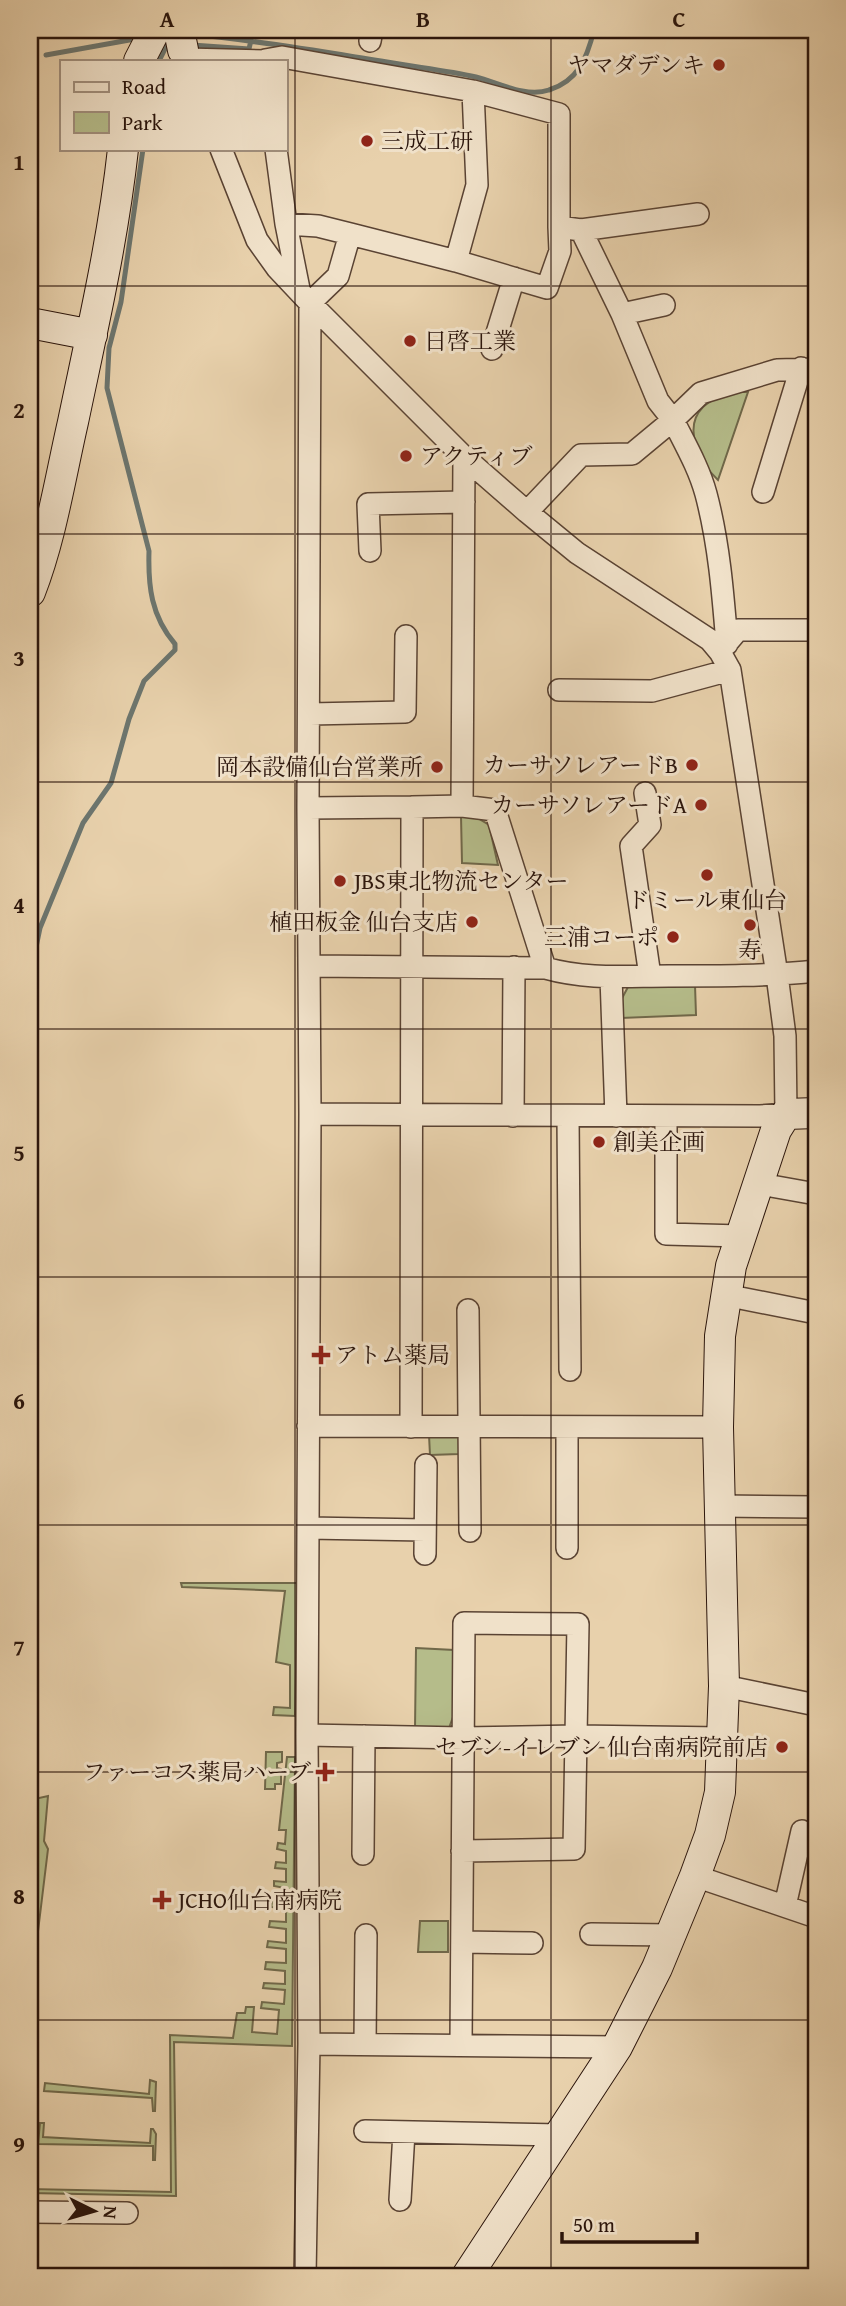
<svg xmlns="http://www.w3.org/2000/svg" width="846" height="2306" font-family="'Gentium Book Plus','Noto Serif JP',serif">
<rect width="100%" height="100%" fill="#e8d1ac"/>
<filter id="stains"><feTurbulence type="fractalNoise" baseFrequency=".00286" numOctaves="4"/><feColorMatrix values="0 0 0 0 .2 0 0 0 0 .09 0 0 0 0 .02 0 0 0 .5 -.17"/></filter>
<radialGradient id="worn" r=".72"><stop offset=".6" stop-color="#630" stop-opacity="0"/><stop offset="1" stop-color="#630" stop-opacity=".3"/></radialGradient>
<!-- green -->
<path fill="#b5bc8a" stroke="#70684a" stroke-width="2" d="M726,392H748L718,480C700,463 682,428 703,407C709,401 719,397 726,392Z
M461,816L476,817L489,825L498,865L462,863Z
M642,985H695L696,1015L621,1018L620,1002L628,987Z
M429,1435L460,1436L459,1454L430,1455Z
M181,1583H298L295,1716L273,1715L274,1707L290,1708V1665L276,1662L285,1591L182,1587Z
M416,1648L454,1650L453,1717L449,1728L415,1729Z
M266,1752H282V1762L277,1763V1768L281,1769V1784H275V1789H265Z
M287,1757H295L292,2046L174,2042L176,2196L30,2193V2189L171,2192L170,2035L233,2038L237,2013H245L246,2007H254L252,2032L277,2034L279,2010L261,2008L262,2002L284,2004L285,1990L263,1988L264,1983L285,1984V1971L265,1969L266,1962L286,1963V1949L267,1947L268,1941L286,1943V1929L269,1927L270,1921L286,1922V1909L271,1907L272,1901L286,1902L285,1888L274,1886V1881L286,1882V1869L275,1868L276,1862L286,1863V1851L277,1849L278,1843L285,1844L286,1830H279Z
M48,1796L44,1841L48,1849L34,1964L30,1963V1800Z
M420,1921H448V1952H418Z
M150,2080L156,2082L155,2111H153L152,2098L44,2091L45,2083L149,2094Z
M40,2123H44L43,2137L150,2143L151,2129H153L156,2134L155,2160H153V2146L38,2144Z"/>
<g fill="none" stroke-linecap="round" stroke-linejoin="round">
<!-- stream -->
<path stroke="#6c756e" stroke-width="5" d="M190,34C254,40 318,51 381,61C413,67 445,70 476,77C499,83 526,98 549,90C578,81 587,58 594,30
M192,45L249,49L251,40
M46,55L135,39
M159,61L167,45L172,44
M30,976L40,928L83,823L111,783L129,719L144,681L175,650V644C151,616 148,586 149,551L107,388L109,348L121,302L143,149"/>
<!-- street casing -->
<g stroke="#5a4333" stroke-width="24">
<path id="street" d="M370,41L372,30
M186,59L265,61
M265,60L282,57L473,91L559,114V227
M221,149L257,240L277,268L310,303L464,457L527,512L577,553L710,640L720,652L730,670L777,975L785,1036L786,1114L760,1116L310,1114
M276,149L286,224
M581,230L698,214
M456,261L477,185L473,91
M299,289L286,224L318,226L350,234
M622,314L664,305
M492,349L514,278
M763,492L801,368
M527,512L581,455L632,454L673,420C685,444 699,468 706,494C719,543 723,594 727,644
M370,551L368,504L464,502
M721,650L738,630H816
M559,690L652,691L730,670
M310,714L405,712L406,636
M645,793L650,825L631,846L650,976
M462,806L464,457
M412,807L462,806L495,810L545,968
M308,808L412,807L411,1427
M310,966L545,968C588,980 625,976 669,976C718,976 767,976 816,971
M611,977L616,1116
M513,1116L514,967
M568,1116L570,1370
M666,1116V1234L741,1236
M760,1184L816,1194
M725,1295L816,1313
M468,1310L470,1531
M308,1426L718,1427
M567,1427V1548
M720,1506L816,1507
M308,1528L425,1530
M425,1554L426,1465
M724,1686L816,1705
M307,1735L463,1738L576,1736L574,1849L462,1851
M363,1854L364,1736
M695,1876L816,1917
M785,1906L802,1831
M591,1934L671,1935
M462,1942L532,1943
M309,2044L617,2047
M365,2044L366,1935
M461,2045L464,1623L578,1624L576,1736L722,1738
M365,2131L560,2135
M400,2200L404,2132
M30,2212L127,2213
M305,2276L309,2044L307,1735L310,1114L308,808L310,303L338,276L350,234L456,261L547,288L560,251L559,227L581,230L622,314L658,401L673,420L701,393L777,370L816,369"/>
</g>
<!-- secondary casing -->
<g stroke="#2a140b" stroke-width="32">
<path id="secondary" d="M179,30L183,50
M139,61L155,30
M30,323L92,335
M30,592C51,538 60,479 73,422C92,331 113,241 123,149
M467,2276L617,2047L657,1968L695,1876L710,1835L720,1792L724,1686L718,1427L720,1336L731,1266L776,1130L786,1114L816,1113"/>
</g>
<!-- street -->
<use href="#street" stroke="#f0e1c9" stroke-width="21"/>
<!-- secondary -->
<use href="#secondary" stroke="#f0e1c9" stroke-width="30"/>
</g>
<!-- grid -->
<path fill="none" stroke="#2a140b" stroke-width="2" stroke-opacity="0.55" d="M295,30V2276M551,30V2276M30,286H816M30,534H816M30,782H816M30,1029H816M30,1277H816M30,1525H816M30,1772H816M30,2020H816"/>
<!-- markers -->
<g fill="#8f2418" stroke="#f0e1c9" stroke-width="2.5">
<circle cx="719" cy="65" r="7"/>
<circle cx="367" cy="141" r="7"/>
<circle cx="410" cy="341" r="7"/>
<circle cx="406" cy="456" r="7"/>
<circle cx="692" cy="765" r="7"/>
<circle cx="437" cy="767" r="7"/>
<circle cx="701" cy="805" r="7"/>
<circle cx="707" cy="875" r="7"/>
<circle cx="340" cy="881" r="7"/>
<circle cx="472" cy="922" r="7"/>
<circle cx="750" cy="925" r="7"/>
<circle cx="673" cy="937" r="7"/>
<circle cx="599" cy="1142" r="7"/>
<path d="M317.5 1344.5h7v7h7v7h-7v7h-7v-7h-7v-7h7z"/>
<circle cx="782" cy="1747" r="7"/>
<path d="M321.5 1761.5h7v7h7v7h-7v7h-7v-7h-7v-7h7z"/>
<path d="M158.5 1889.5h7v7h7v7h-7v7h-7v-7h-7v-7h7z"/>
</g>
<g text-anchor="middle" stroke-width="6" stroke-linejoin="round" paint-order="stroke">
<!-- poi labels -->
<g font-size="23" fill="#2a140b" stroke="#f0e1c9" text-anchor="end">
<text x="705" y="73">ヤマダデンキ</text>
<text x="381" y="149" text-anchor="start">三成工研</text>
<text x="424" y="349" text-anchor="start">日啓工業</text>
<text x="420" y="464" text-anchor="start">アクティブ</text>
<text x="678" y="773">カーサソレアードB</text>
<text x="423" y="775">岡本設備仙台営業所</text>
<text x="687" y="813">カーサソレアードA</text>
<text x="354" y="889" text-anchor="start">JBS東北物流センター</text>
<text x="707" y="908" text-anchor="middle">ドミール東仙台</text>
<text x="458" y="930">植田板金 仙台支店</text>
<text x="659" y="945">三浦コーポ</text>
<text x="750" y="958" text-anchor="middle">寿</text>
<text x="613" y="1150" text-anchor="start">創美企画</text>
<text x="335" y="1363" text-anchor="start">アトム薬局</text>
<text x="768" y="1755">セブン-イレブン 仙台南病院前店</text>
<text x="311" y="1780">ファーコス薬局ハーブ</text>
<text x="178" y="1908" text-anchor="start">JCHO仙台南病院</text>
</g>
</g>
<!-- margin -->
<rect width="846" height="2306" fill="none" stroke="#e8d1ac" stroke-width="77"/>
<!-- legend -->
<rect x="60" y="60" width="228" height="91" fill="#f0e1c9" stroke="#a18f7d" stroke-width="2"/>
<rect x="74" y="82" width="35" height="10" fill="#f0e1c9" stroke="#a18f7d" stroke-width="2"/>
<text x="122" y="94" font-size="21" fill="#2a140b">Road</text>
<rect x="74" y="112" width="35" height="21" fill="#b5bc8a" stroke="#a18f7d" stroke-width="2"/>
<text x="122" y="130" font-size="21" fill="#2a140b">Park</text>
<!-- north arrow -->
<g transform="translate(94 2211) rotate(95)" stroke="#f0e1c9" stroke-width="5" paint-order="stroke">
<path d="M0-5L12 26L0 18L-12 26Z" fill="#2a140b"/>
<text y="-10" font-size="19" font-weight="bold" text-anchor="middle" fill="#2a140b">N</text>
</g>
<!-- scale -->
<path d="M562 2232v10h135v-10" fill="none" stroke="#2a140b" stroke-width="3.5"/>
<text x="573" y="2232" font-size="21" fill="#2a140b" stroke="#f0e1c9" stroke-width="5" paint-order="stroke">50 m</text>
<rect x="38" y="38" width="770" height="2230" fill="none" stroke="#2a140b" stroke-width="2.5"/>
<g font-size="23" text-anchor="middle" font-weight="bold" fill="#2a140b">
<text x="167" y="27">A</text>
<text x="423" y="27">B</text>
<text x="679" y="27">C</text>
<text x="19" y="170">1</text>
<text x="19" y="418">2</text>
<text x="19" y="666">3</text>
<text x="19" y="913">4</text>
<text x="19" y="1161">5</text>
<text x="19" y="1409">6</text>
<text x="19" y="1656">7</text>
<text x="19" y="1904">8</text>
<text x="19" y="2152">9</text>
</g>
<rect width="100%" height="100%" filter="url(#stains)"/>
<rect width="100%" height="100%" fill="url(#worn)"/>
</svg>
